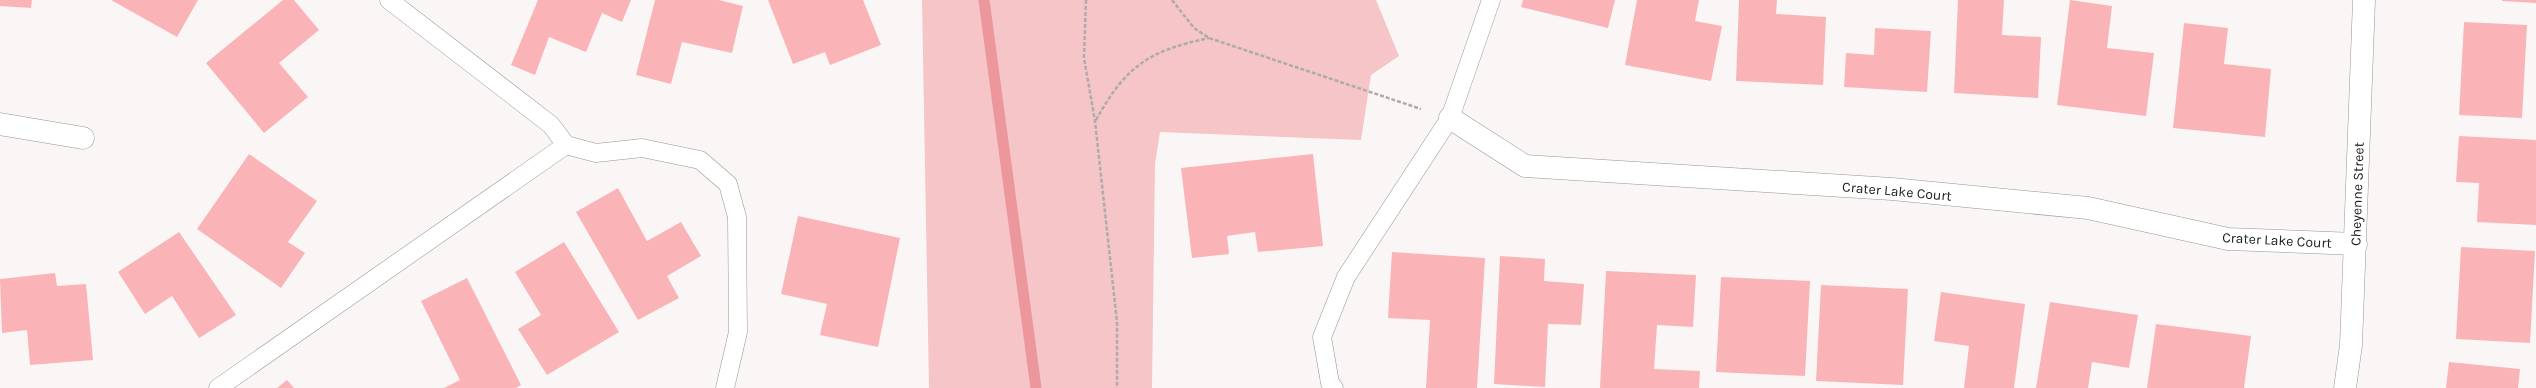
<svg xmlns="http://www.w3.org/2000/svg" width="2536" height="388" font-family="Karla,sans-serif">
<rect width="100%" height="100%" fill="#fbf6f6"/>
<!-- green -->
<path fill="#f5c5c7" d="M922,0H1376L1399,56L1371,75L1361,140L1160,132L1155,164L1152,388H929Z"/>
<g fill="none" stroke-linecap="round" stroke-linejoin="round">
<!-- stream -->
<path stroke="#ec979c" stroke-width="11" d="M984,0L1036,388"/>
</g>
<!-- building -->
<path fill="#fab4b8" d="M0,0H32L31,8L0,6Z
M111,0H198L177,37Z
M283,0H294L319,30L279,63L308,97L264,133L206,63Z
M538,0H631L622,22L602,13L586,52L549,37L535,75L511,65Z
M655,0H719L743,6L732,53L682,42L671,84L636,75Z
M768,0H863L881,45L830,65L825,52L793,64Z
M1523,0H1615L1608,28L1521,7Z
M1637,0H1699L1695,21L1722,26L1711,81L1625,65Z
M1739,0H1777L1776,14L1826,17L1823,85L1736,81Z
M1958,0H2004L2002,35L2041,37L2038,98L1954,93Z
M2070,0L2112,6L2107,48L2154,53L2146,116L2057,105Z
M2502,0H2536V3L2502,1Z
M2464,22L2527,25L2522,118L2459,115Z
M2184,23L2228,28L2224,64L2271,69L2265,137L2173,128Z
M1875,28L1931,31L1927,92L1844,87L1846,53L1874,55Z
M2459,136L2536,140V225L2477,222L2479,183L2456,182Z
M249,154L317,201L288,242L305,253L281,288L197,229Z
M1313,154L1323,246L1258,252L1255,232L1227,236L1229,254L1192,258L1181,168Z
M618,188L647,241L681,222L701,256L667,276L679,298L638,320L576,212Z
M798,216L900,238L878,347L820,335L827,304L781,294Z
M179,232L236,315L199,338L172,296L145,314L118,272Z
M564,242L619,332L547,375L518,329L541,315L515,272Z
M2461,247L2535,251L2530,343L2456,339Z
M1392,252L1485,258L1477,388H1426L1430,320L1388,318Z
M1500,256L1545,259L1544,281L1584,284L1581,325L1548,324L1545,387L1494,384Z
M1606,271L1696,275L1693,327L1657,325L1654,369L1700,371L1699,388H1600Z
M55,273L57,286L86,284L93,360L30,365L27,330L2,333L0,279Z
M1721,277L1810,281L1805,376L1716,372Z
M467,278L521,385L516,388H444L460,380L421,301Z
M1821,285L1908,289L1903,385L1816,381Z
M1941,292L2025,304L2014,388H1964L1969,346L1934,341Z
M2050,302L2138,315L2129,368L2092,362L2088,388H2036Z
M2156,324L2251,336L2244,388H2147Z
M2449,362L2520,369L2518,388H2446Z
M287,380L294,388H277Z"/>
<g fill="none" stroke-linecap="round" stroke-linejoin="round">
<!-- lane casing -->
<g stroke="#989494" stroke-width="19">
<path id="lane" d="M389,0L551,125L566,145L596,153L642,148L700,160L728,184L737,217L738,332L725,388
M218,388L566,145
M1334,388L1330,383L1322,337L1346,277L1450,118L1491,0"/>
</g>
<!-- street casing -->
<g stroke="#989494" stroke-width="23">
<path id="street" d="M1450,118L1525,166L1892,189L2088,208L2228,239L2356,244
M0,124L83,138"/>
</g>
<!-- secondary casing -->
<g stroke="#989494" stroke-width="23">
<path id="secondary" d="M2345,388L2351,345L2364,0"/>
</g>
<!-- path -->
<path stroke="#afabab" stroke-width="2.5" stroke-dasharray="4 2" stroke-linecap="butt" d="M1086,0L1084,58L1095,121L1117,322V388
M1172,0L1194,28L1209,38L1421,109
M1096,120C1126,66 1148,51 1209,38"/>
<!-- lane -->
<use href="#lane" stroke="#fff" stroke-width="18"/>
<!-- street -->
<use href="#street" stroke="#fff" stroke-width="22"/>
<!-- secondary -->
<use href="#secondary" stroke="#fff" stroke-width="22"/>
</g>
<g text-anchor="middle" stroke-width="3.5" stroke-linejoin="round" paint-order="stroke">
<!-- street labels -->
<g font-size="14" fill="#1d1c1c" stroke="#fff">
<text transform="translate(1897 191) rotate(5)" y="5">Crater Lake Court</text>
<text transform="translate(2357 194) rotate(-88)" y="5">Cheyenne Street</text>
<text transform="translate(2277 240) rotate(3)" y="5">Crater Lake Court</text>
</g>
</g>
</svg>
